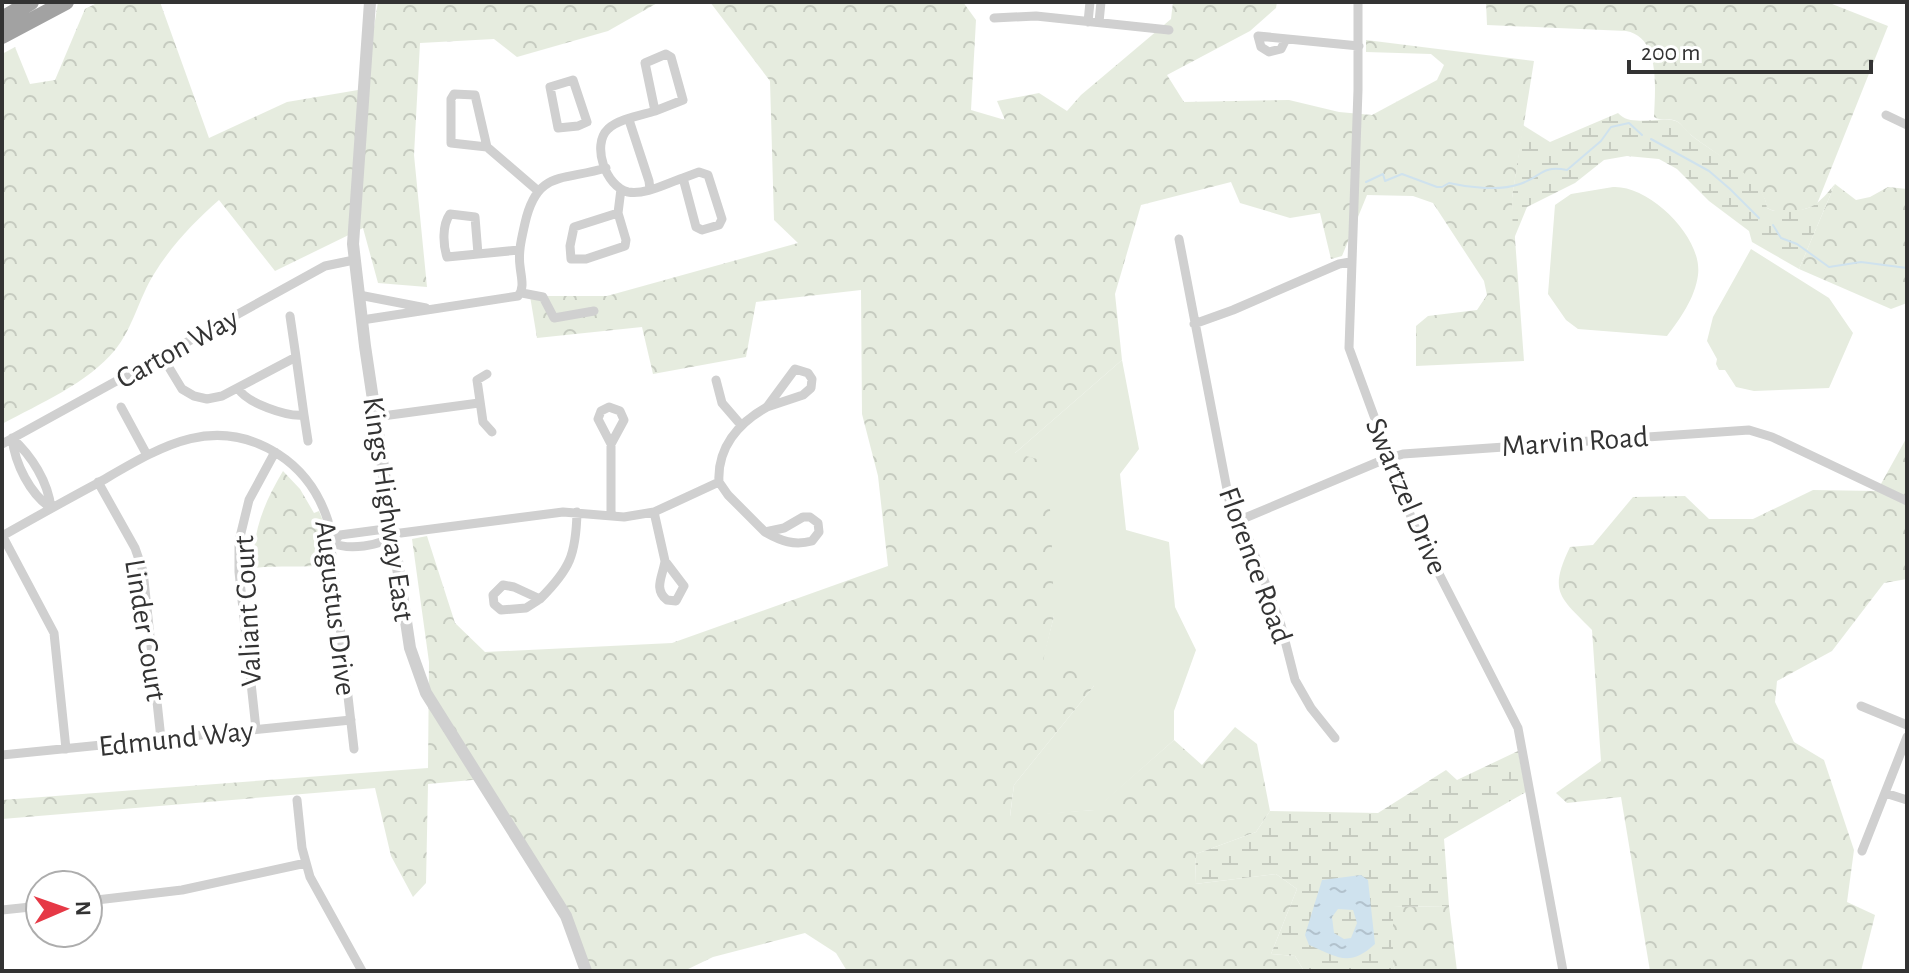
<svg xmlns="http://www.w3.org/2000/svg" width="1909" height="973" font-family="'Alegreya Sans',sans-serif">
<defs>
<pattern id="forest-crowns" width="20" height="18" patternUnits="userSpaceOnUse" patternTransform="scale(2)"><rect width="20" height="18" fill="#e6ecdf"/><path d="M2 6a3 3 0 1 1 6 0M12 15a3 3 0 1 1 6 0" fill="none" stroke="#c6cbc0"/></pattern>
<pattern id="wetland-marsh" width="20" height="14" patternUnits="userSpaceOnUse" patternTransform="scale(2)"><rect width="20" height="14" fill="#e6ecdf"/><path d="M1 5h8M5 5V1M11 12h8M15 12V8" fill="none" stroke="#c6cbc0"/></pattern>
<pattern id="water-ripples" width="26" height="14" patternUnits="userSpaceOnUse" patternTransform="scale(2)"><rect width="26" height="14" fill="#cfe2ee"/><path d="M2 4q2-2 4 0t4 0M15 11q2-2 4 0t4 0" fill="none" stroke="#b2c2cd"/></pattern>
</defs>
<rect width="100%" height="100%" fill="#fff"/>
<!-- grass -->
<path fill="#e6ecdf" d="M1613,187C1649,185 1703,237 1698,275C1695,298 1680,319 1667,336L1578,329L1566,320L1548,294L1555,205L1571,194Z
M1751,249L1829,298L1853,333L1829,388L1754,391L1736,387L1725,370H1719L1716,364L1717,359L1707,341L1713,317Z
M1122,360L1139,449L1120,474L1126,530L1169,542L1175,607L1196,650L1174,711V740L1095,810L1010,817L1014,785L1094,686L1041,666L1054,616L1014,454Z"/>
<!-- forest -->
<path fill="url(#forest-crowns)" d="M99,2H160L209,138L287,102L364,89L378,2H659L608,31L517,57L494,39L420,43L414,155L427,287L378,283L363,228L275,271L219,200C195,221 171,246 154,274C139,298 133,328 115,350C88,383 39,404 2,424V54L15,47L30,84L55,80L85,9Z
M710,2H963L976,20L971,110L1005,120L997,101L1039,93L1067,111L1081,95L1171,19L1173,2H1277L1276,8L1250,31L1167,75L1184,102L1289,100L1339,112L1372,115L1437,80L1444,65L1431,54L1366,52V40L1534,61L1512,198L1524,361L1416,366V326L1428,316L1477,310L1487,295L1484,281L1433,203L1413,196L1367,195L1342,256L1331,259L1320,213L1290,218L1240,203L1231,182L1141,205L1115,294L1122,360L1015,453L1037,459L1051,514L1054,616L1042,665H1080L1094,686L1014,785L1010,816L1094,810L1174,740L1202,765L1235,727L1257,744L1270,811L1256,832L1196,854L1195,884L1276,874L1297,889L1271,954L1295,956L1304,971H847L836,953L805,933L713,957L684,971H584L569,929L483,779L428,784L426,883L413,897L391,856L375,788L2,819V800L428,768L429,662L412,539L427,536L455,623L485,652L672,643L888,566L878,476L862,414L861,290L756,302L746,357L653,374L642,327L537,338L530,296H607L798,243L774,220L770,81Z
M1486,2H1827L1888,26L1817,204C1801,212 1782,216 1767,208C1766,181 1710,151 1691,135C1686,132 1683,125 1678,122C1670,117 1662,122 1654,117C1655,90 1661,37 1626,31L1487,25Z
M1835,184L1856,200L1870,197L1888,187L1907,189V303L1891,309L1799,269Z
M1907,437V579L1884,583L1832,651L1777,681L1775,702L1794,742L1824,760L1854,850L1847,902L1875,915L1861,971H1650L1621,797L1567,803L1556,793L1601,761L1592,630C1560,597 1548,593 1570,547L1593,545L1633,497L1685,496L1709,519H1753L1813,490L1877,491Z
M283,471L300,489L314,513L319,511L325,526L330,565C303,568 280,565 253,568C253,530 264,503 283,471Z
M1449,906L1457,971H1396L1393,965V907Z"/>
<!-- wetland -->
<path fill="url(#wetland-marsh)" d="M1618,113C1630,127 1656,117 1672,120C1681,121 1685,130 1691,135C1712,153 1766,178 1767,208C1775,212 1776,211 1785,211C1813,211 1818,204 1835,184L1799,269L1752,242L1749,231L1709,201L1677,169L1659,159L1627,156L1604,160L1575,183L1527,207L1513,241L1512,198L1523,125L1550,142Z
M1518,751L1526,792L1444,839L1449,906L1393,907V965L1396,971H1304L1295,956L1271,954L1297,889L1276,874L1195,884L1196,854L1256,832L1270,811L1378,813L1446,770L1457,780Z"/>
<!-- water -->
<path fill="url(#water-ripples)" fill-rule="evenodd" d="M1361,875L1368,880L1375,944C1349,968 1338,957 1309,945L1305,935L1322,880ZM1338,909L1353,910L1357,923L1351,938L1344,939L1334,933L1332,917Z"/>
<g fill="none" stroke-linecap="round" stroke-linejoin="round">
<!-- stream -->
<path stroke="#cfe2ee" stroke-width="2" d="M1651,139L1709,171L1730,189L1759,218
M1366,182L1383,174L1385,181L1402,174L1437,187H1442L1449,183C1470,188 1500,191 1520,184C1542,177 1540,165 1567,170L1601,141L1611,127L1629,123L1642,135
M1773,225L1781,238L1797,244L1829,267L1861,262L1907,268"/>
<!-- minor -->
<path stroke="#d0d0d0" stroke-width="9" d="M1358,2V90L1349,348L1414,525L1518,728L1563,971
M994,18L1036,16L1169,30
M1088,22L1090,2
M1099,22L1101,2
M1286,39L1281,49L1269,52L1261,47L1258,36L1359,46
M666,54L671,57L683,100L655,111L645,63Z
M573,80L587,122L578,126L558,128L550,87Z
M454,94L475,95L487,147L451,143V99Z
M655,111C642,115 618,119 608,129C591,145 606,187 628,192C646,195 667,183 683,178
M1886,115L1907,125
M629,120L649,181L650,189
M487,147L537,190
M699,172L708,175L722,219L719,225L702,230L696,227L683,178Z
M618,213L626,240L625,246L586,259H571L570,246L574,227Z
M618,213L621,189
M450,214L475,217L478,254L447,257C443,245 442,225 450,214Z
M1179,239L1231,510L1245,529L1281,625L1295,680L1311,708L1335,738
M478,254L519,250
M522,293L543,297L554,318L594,311
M359,295L426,308
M290,316L296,357
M362,320L518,296C525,288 521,277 520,266C518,251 522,237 525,223C537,170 562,181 606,168
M1194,324L1233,310L1339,264L1350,262
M162,356L182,389L194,396L207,399L222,396L296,357L304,415C287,417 246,403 238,388
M795,369L808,373L812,379L811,388L803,395L767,407Z
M487,374L477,380L483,422L492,432
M716,380L722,403L741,425
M121,407L147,455
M609,407L620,411L624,420L611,444L598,419L601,411Z
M304,415L308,441
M375,417L479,403
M12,438C15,464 30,494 51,508
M12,438C32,456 48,482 51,508
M2,444L325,266L354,260
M98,482L135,548L143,571L161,739
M719,482C717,448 738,423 767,407
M719,482L728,495L765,532
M654,512L665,561
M611,515V444
M803,517H810L818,523L819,532L812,541C794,546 781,541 765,532L784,528Z
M1240,520L1378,462L1403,454L1749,430L1772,437L1907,501
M385,529L393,534C381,547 348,550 332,543L340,535Z
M393,534L563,512L624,517L654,512L719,482
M2,535L54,633L66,749
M2,536C34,518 66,500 98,483C157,449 212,412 278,454C303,470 319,493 328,521L354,749
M665,561L684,586L676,601L667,600C653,589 663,576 665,561Z
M503,585L514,587L540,599L526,608L501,610L494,604L493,595Z
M540,599C570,569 576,555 577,512
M1861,706L1907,725
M256,729L239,572V541L249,500L275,452
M2,755L351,720
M1885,793L1907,800
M297,800L302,848L310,877L362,971
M1862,851L1907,737
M88,901L182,890L306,863
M2,910L40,906"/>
<!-- tertiary -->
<path stroke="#d0d0d0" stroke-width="12" d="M370,2L353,244L365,346L410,648L426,693L566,916L586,971"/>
<!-- trunk -->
<path stroke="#a2a2a2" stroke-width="16" d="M2,19L31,2
M2,36L66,2"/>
</g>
<g text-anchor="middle" stroke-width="8" stroke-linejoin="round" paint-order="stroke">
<!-- street labels -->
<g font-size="30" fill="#333" stroke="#fff">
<text transform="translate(177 348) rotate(-29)" y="10">Carton Way</text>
<text transform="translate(1575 441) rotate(-4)" y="10">Marvin Road</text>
<text transform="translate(1407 496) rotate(67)" y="10">Swartzel Drive</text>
<text transform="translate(389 509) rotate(82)" y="10">Kings Highway East</text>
<text transform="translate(1256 565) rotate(70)" y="10">Florence Road</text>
<text transform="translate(336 608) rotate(83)" y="10">Augustus Drive</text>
<text transform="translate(247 611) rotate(-93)" y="10">Valiant Court</text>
<text transform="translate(146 630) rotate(81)" y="10">Linder Court</text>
<text transform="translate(176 738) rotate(-6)" y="10">Edmund Way</text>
</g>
</g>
<!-- border -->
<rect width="1909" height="973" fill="none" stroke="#333333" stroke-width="8"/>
<!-- north arrow -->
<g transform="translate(64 909) rotate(88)"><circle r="38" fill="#ffffff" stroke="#adadad" stroke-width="2"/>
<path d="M0-6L14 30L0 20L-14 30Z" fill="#e63946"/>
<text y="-12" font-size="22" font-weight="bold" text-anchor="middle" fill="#333333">N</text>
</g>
<!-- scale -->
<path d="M1629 60v12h242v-12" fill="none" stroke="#333333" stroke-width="4"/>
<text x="1641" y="60" font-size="24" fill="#333333" stroke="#ffffff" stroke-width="6" paint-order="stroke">200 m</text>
</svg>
